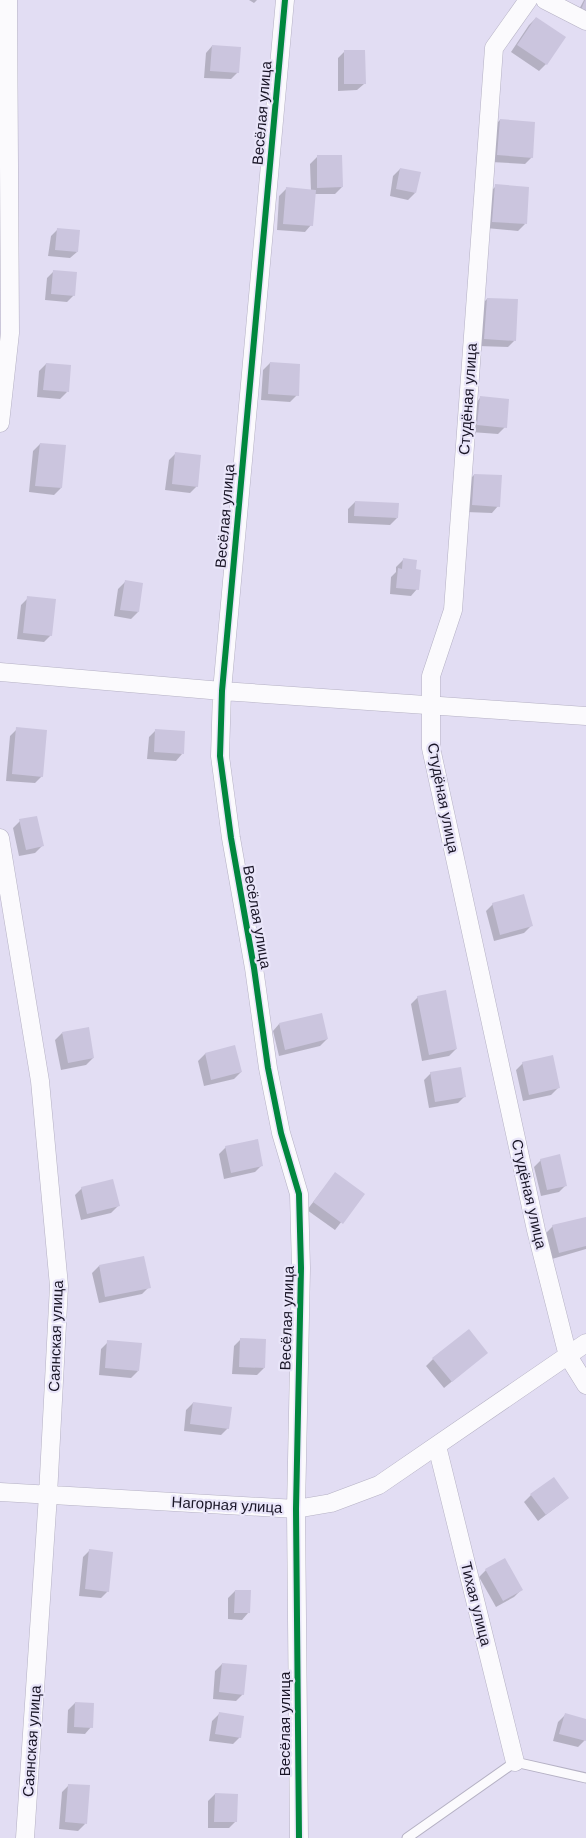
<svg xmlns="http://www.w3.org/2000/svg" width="586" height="1838" font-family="'DM Sans',sans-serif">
<rect width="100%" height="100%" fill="#e2ddf3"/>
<!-- shadow -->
<path fill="#0003" d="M249,0H257L254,3Z
M584,0H586V25L574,19Z
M536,18L546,64L539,71L511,52L529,25Z
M212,46L238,72L231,79L204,78L206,53Z
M345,51L364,84L357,90L338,91V58Z
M500,120L532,157L525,164L491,162L493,127Z
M317,157L342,187L335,194H314L311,225L305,232L277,230L279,196L286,189L311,191L310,164Z
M400,169L415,193L408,200L390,196L393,176Z
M496,186L525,224L518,231L486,228L489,193Z
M58,229L77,252L70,258L48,256L51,236Z
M54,271L74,295L67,302L45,300L47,278Z
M487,299L515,340L508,347L478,346L480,306Z
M270,363L297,395L290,402L261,400L263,370Z
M46,364L67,392L60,399L37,397L39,371Z
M480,398L505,427L498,434L471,432L474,405Z
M40,444L61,488L54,495L29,492L33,451Z
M176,453L197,486L190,493L165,490L169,460Z
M474,475L498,506L492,513L466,512L467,482Z
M355,502L397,518L390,525L348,523V509Z
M403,560L415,571L417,589L411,596L390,594L391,577L396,572V567Z
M125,582L138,612L131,619L114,616L118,589Z
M28,598L51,635L44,642L17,639L21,605Z
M17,729L42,776L35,783L6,781L10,736Z
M156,730L182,754L176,761L147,759L149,737Z
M20,821L42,846L35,853L19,856L13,828Z
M493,904L531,926L524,933L494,941L486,911Z
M418,997L456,1049L449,1056L422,1061L411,1004Z
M279,1024L327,1039L320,1046L279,1056L273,1031Z
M62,1033L93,1058L86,1065L61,1070L55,1040Z
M234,1047L241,1072L234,1079L204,1086L198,1061L205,1054Z
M523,1063L558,1088L551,1095L523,1101L516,1070Z
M431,1073L465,1096L458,1103L429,1108L424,1080Z
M226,1147L262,1165L255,1172L224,1179L219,1154Z
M541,1160L566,1185L559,1192L541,1196L534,1167Z
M335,1174L363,1194L335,1230L307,1210Z
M82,1188L118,1206L111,1213L81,1220L75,1195Z
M586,1223V1249L552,1259L546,1233L553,1226Z
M99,1266L149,1287L142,1294L99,1303L92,1273Z
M241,1339L264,1368L257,1375L232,1374L234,1346Z
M108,1342L138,1371L131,1378L99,1375L101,1349Z
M433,1359H479L444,1388L426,1366Z
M193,1403L228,1428L221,1435L184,1431L186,1410Z
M531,1495L568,1498L538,1521L524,1502Z
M90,1550L108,1591L101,1598L79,1596L83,1557Z
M486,1570L521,1590L514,1597L496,1607L479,1577Z
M235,1591L248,1613L242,1620L228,1619V1598Z
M222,1664L243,1694L236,1701L213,1699L215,1671Z
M75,1703L91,1727L85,1734L67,1733L68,1710Z
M219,1714L240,1737L233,1744L209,1741L212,1721Z
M565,1715L586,1720L585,1740L578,1747L553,1741L558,1722Z
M69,1785L85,1824L78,1831L59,1829L62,1792Z
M215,1794L236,1821L229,1828H208V1801Z"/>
<!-- building -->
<path fill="#cbc5de" d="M585,0H586V15L580,12Z
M536,17L566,37L547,65L517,45Z
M212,45L241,47L239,73L210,71Z
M344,50H365L366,84H344Z
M500,119L535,122L533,158L497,155Z
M317,155H342L343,187L317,188Z
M400,168L421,172L416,193L396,189Z
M495,184L529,187L527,224L492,222Z
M286,187L316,190L313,226L283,224Z
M57,228L80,230L78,252L55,250Z
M53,270L77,272L75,296L51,294Z
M487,298L518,299L516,341L484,339Z
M270,362L300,364L299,396L268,394Z
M46,363L71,365L69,392L43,390Z
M480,396L509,399L507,428L477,425Z
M40,443L66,445L62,488L35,486Z
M175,452L201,455L198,487L172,484Z
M474,474L502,475L500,507L472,505Z
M355,501L399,503L398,518L354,516Z
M403,558L417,560L416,569L421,570L419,590L396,588L398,568L402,569Z
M125,580L143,583L139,612L120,610Z
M27,596L56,599L52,636L23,633Z
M16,727L47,730L43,777L12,774Z
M155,729L185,731L184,754L154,752Z
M37,816L44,846L26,850L19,819Z
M524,894L533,926L500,935L492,903Z
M446,990L457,1049L429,1055L417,996Z
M322,1013L328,1039L285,1050L279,1023Z
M89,1027L94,1058L68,1063L62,1032Z
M235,1045L242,1072L211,1080L205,1053Z
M553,1055L560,1088L529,1095L522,1062Z
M461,1067L466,1097L435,1102L430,1072Z
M258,1139L263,1166L231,1173L225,1146Z
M560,1154L567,1186L547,1190L540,1159Z
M335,1172L365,1194L343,1224L313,1202Z
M113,1179L120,1206L87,1214L81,1187Z
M586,1217V1246L559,1253L552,1225Z
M144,1256L151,1288L105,1297L99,1265Z
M469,1329L488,1353L452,1382L432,1358Z
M240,1338L266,1339L265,1368L239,1367Z
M107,1340L142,1343L139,1371L105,1368Z
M193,1402L232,1407L229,1429L190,1424Z
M554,1477L569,1498L546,1515L530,1494Z
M89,1549L113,1552L109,1592L85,1589Z
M505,1558L523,1590L503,1601L485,1569Z
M235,1590H251L250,1613H234Z
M222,1663L247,1665L244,1695L219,1692Z
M75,1702L94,1703L93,1728L74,1727Z
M219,1712L244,1716L241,1738L215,1734Z
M565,1713L586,1719V1741L559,1734Z
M68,1784L90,1785L87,1824L65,1822Z
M215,1793L238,1794L237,1822H214Z"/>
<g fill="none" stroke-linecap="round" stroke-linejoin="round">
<!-- lane casing -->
<g stroke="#b5b1c4" stroke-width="11">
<path id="lane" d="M407,1838L515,1762L586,1778"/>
</g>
<!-- street casing -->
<g stroke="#b5b1c4" stroke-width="19">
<path id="street" d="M285,0L222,691L220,756L231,838L254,968L268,1068L281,1133L299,1194L301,1268L296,1509L299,1838
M528,0L494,48L453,610L431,676V748L536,1230L568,1356L586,1385
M545,0L586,21
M0,423L10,333L8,0
M0,672L222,691L586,716
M0,838L40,1081L59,1286L48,1495L25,1838
M437,1446L515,1762
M0,1492L296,1509L331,1503L379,1485L586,1343"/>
</g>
<!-- lane -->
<use href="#lane" stroke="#fbfafd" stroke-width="9"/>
<!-- street -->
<use href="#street" stroke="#fbfafd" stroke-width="18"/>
<!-- cycleway casing -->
<g stroke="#e9e5f9" stroke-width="9">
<path id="cycleway" d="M285,0L222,691L220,756L231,838L254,968L268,1068L281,1133L299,1194L301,1268L296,1509L299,1838"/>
</g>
<!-- cycleway -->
<use href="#cycleway" stroke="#00873e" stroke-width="6"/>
</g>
<g text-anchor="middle" stroke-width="4.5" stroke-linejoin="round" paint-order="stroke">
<!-- street labels -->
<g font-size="15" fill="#191526" stroke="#e9e5f9">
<text transform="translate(262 113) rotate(-85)" y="5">Весёлая улица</text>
<text transform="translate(468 399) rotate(-86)" y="5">Студёная улица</text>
<text transform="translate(225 516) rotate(-85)" y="5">Весёлая улица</text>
<text transform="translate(443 798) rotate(79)" y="5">Студёная улица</text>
<text transform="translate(257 917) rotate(80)" y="5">Весёлая улица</text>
<text transform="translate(529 1194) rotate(77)" y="5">Студёная улица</text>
<text transform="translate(287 1318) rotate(-88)" y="5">Весёлая улица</text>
<text transform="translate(56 1336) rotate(-88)" y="5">Саянская улица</text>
<text transform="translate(227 1505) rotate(3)" y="5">Нагорная улица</text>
<text transform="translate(476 1604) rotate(76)" y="5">Тихая улица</text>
<text transform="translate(285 1724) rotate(-90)" y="5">Весёлая улица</text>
<text transform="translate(32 1741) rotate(-86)" y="5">Саянская улица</text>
</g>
</g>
</svg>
